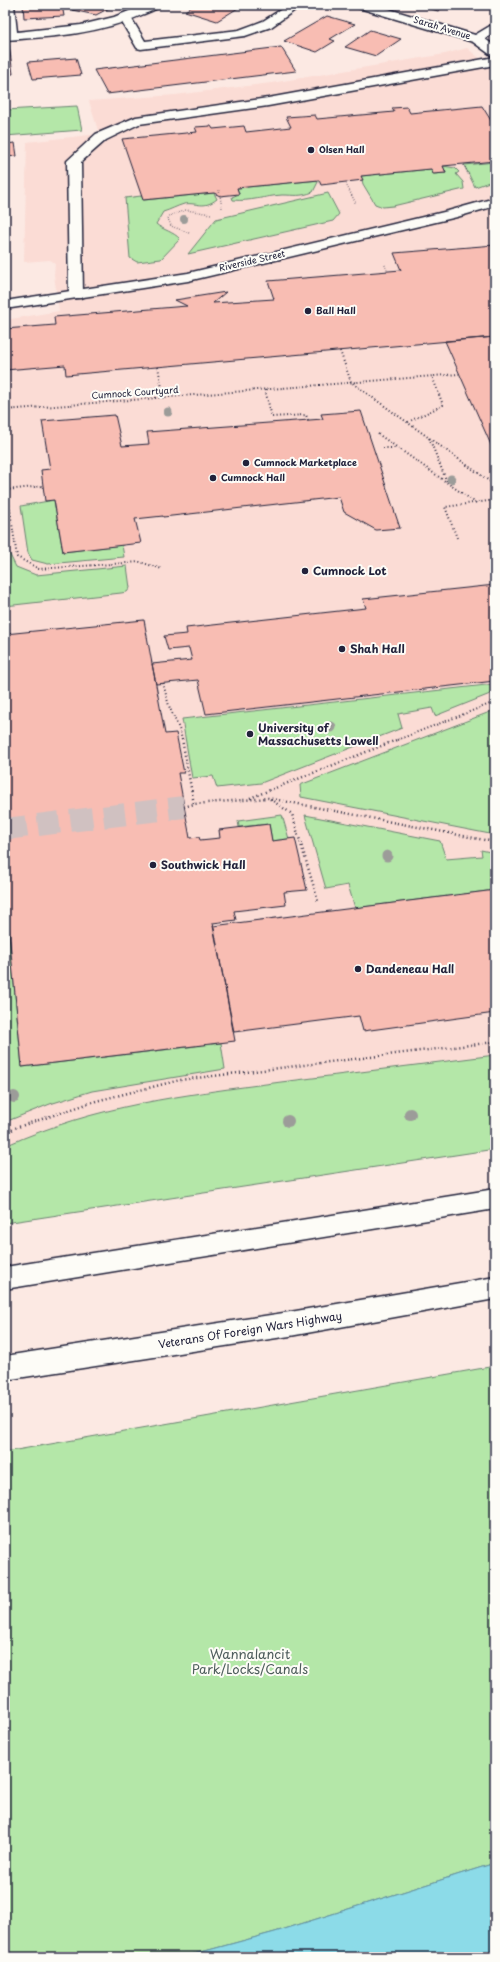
<svg xmlns="http://www.w3.org/2000/svg" width="500" height="1962" font-family="'Playpen Sans',sans-serif">
<rect width="100%" height="100%" fill="#fce9e3"/>
<filter id="ink" filterUnits="userSpaceOnUse"><feTurbulence type="fractalNoise" baseFrequency=".025" numOctaves="2"/><feDisplacementMap in="SourceGraphic" scale="8" xChannelSelector="R" yChannelSelector="G"/><feConvolveMatrix kernelMatrix="1 2 1 2 8 2 1 2 1" color-interpolation-filters="sRGB"/></filter>
<g filter="url(#ink)">
<!-- built -->
<path fill="#fbdcd5" d="M467,48L495,71V1149L5,1223V320L59,311L54,275L55,263L50,260L24,262L27,142L99,134L89,101L175,95L271,83L445,54Z"/>
<!-- green -->
<path fill="#b4e7a8" stroke="#6b8472" d="M77,106L82,130L5,136V110Z
M495,162V180L475,187L464,165Z
M443,166L455,168L459,172L456,174L463,182L464,189L393,206L383,207L375,204L363,184L361,176L431,169L434,174L446,173Z
M319,180L313,192C300,197 295,195 282,195C265,196 250,202 233,200L232,197L239,194L237,188Z
M214,193L217,199C203,210 198,202 184,204C177,206 170,210 163,212L156,224C163,230 174,232 180,239L161,259L137,262L130,258L125,198L141,196L144,200Z
M328,193L339,214L333,221L188,254L216,219Z
M54,500L63,552L122,545L124,557L48,564L32,560L28,553L21,506Z
M5,533L8,551L16,567L36,575L127,566L130,588L127,592L121,593L5,606Z
M495,684V692L435,716L432,708L398,714L402,728L261,783L217,788L213,776L192,778L182,719Z
M495,710V835L301,797L300,785Z
M282,815L289,839L272,841L269,824L239,827L238,821Z
M305,815L440,841L446,859L482,856L481,850L495,853V890L355,908L348,885L326,889Z
M5,911H7L22,1067L221,1043L225,1069L92,1091L50,1104L5,1122Z
M495,1055V1149L5,1223V1146C97,1105 183,1095 281,1082C353,1073 424,1064 495,1055Z
M495,1366V1863L275,1932L183,1957H5V1452Z"/>
<!-- water -->
<path fill="#8cdbe8" stroke="#6291a3" d="M495,1863V1957H183L275,1932Z"/>
<!-- building -->
<path fill="#f8bdb3" stroke="#22223b" d="M23,5H62L64,16L24,18Z
M80,5H115L96,15L72,10Z
M194,5H236L234,7L238,8L217,21L185,11Z
M418,5H464L458,9L446,6L438,11Z
M327,16L355,24L330,39L335,41L317,52L284,41Z
M370,30L401,39L376,56L345,47Z
M5,45H9L13,74H5Z
M281,47L296,71L107,94L94,70Z
M76,58L81,75L33,79L28,62Z
M482,106L495,127V161L443,166L446,173L433,174L431,169L361,176L363,180L321,185L319,180L237,188L239,194L220,196L214,193L143,200L122,139L197,132L195,127L211,126L213,129L244,126L246,132L291,127L286,117L315,115L317,119L394,112L392,108L407,107L410,113Z
M15,143L17,156L5,157V144Z
M495,245V337L66,375L65,365L5,370V329L55,325L54,317L187,306L175,300L226,292L213,303L274,299L268,281L401,270L394,253Z
M495,337V454L445,341Z
M361,411L400,528L376,530L344,512L339,497L163,517V516L135,519L141,543L63,552L54,500L45,501L41,470L50,469L42,421L115,415L122,446L149,444L147,432L323,419L321,414Z
M495,585V681L206,714L198,680L156,684L152,664L192,660L189,648L168,650L164,636L187,634L186,628L366,608L363,599Z
M144,620L165,734L176,733L184,773H178L190,838L199,837L200,840L220,838L219,830L269,824L272,841L295,838L307,890L284,892L286,905L234,911L236,920L213,923L235,1041L22,1067L7,911H5V634Z
M495,890V1013L363,1031L359,1016L234,1032L213,926Z"/>
<g fill="none" stroke-linecap="round" stroke-linejoin="round">
<!-- street-tunnel -->
<path stroke="#d0c1c1" stroke-width="22" stroke-dasharray="22 11" stroke-linecap="butt" d="M5,829L184,807"/>
<!-- lane casing -->
<g stroke="#22223b" stroke-width="3">
<path id="lane" d="M288,5H302L271,27L245,36L141,49L137,48L120,19L122,16H130L145,41L239,30L263,21Z
M495,57V65L268,106L139,124L106,140L81,162L83,295L81,298H71L69,295L67,161L96,134L136,117L268,98Z"/>
</g>
<!-- street casing -->
<g stroke="#22223b" stroke-width="3">
<path id="street" d="M5,5H14L17,32L81,25L114,17L144,5H160C157,10 149,12 144,14C101,34 51,37 5,40Z
M357,5H376L475,35L495,23V32L485,39L495,46V56L491,55L473,42L359,8Z"/>
</g>
<!-- secondary casing -->
<g stroke="#22223b" stroke-width="3">
<path id="secondary" d="M495,198V206L457,217L188,281L5,309V301L188,273L448,211Z"/>
</g>
<!-- primary casing -->
<g stroke="#22223b" stroke-width="3">
<path id="primary" d="M495,1189V1209L5,1289V1267Z
M495,1277V1299L290,1336L5,1380V1356L290,1312Z"/>
</g>
<!-- path-far2 -->
<path stroke="#22223b" stroke-width="1.5" stroke-dasharray="0.5 2" stroke-linecap="butt" d="M464,165L469,176
M346,184L356,204
M219,190L222,208
M189,233L171,226L168,219L169,216L186,210L211,214
M385,265L387,271"/>
<!-- path-far1 -->
<path stroke="#22223b" stroke-width="2" stroke-dasharray="1 2.5" stroke-linecap="butt" d="M340,351L351,382L492,483
M158,367L164,398
M265,390L272,417L306,415L308,420
M5,410L459,374
M408,422L443,405L432,376
M378,434L476,503
M429,438L447,482
M383,448H397
M5,477L17,557L39,569L140,562L162,569
M6,490L43,486
M457,538L445,507L495,500
M163,683L169,706L180,731L182,740
M397,740L495,702"/>
<!-- path -->
<path stroke="#22223b" stroke-width="2.5" stroke-dasharray="1 3" stroke-linecap="butt" d="M182,739L194,804
M250,798L399,739
M270,799L292,814L318,901
M184,807L194,804L268,798L495,842
M5,1134L15,1128L96,1101L180,1080L495,1042"/>
<!-- lane -->
<use href="#lane" fill="#fdfcf7" fill-rule="evenodd"/>
<!-- street -->
<use href="#street" fill="#fdfcf7" fill-rule="evenodd"/>
<!-- secondary -->
<use href="#secondary" fill="#fdfcf7" fill-rule="evenodd"/>
<!-- primary -->
<use href="#primary" fill="#fdfcf7" fill-rule="evenodd"/>
</g>
<!-- trees -->
<g fill="#9c9c99">
<circle cx="184" cy="219" r="4"/>
<circle cx="168" cy="412" r="4.5"/>
<circle cx="451" cy="479" r="4.5"/>
<circle cx="331" cy="727" r="5.5"/>
<circle cx="387" cy="856" r="5.5"/>
<circle cx="14" cy="1097" r="6"/>
<circle cx="410" cy="1114" r="6"/>
<circle cx="288" cy="1121" r="6"/>
</g>
</g>
<!-- markers -->
<g fill="#22223b" stroke="#fdfcf7" stroke-width="1.5">
<circle cx="311" cy="150" r="4"/>
<circle cx="308" cy="311" r="4"/>
<circle cx="246" cy="463" r="4"/>
<circle cx="213" cy="478" r="4"/>
<circle cx="305" cy="571" r="4"/>
<circle cx="342" cy="649" r="4"/>
<circle cx="250" cy="734" r="4"/>
<circle cx="153" cy="865" r="4"/>
<circle cx="358" cy="969" r="4"/>
</g>
<g text-anchor="middle" stroke-width="4" stroke-linejoin="round" paint-order="stroke">
<!-- far-street labels -->
<g font-size="9" fill="#22223b" stroke="#fdfcf7">
<text transform="translate(442 28) rotate(17)" y="3">Sarah Avenue</text>
<text transform="translate(252 261) rotate(-13)" y="3">Riverside Street</text>
<text transform="translate(135 393) rotate(-4)" y="3">Cumnock Courtyard</text>
</g>
<!-- far-poi labels -->
<g font-size="9" font-weight="bold" fill="#22223b" stroke="#fdfcf7" text-anchor="start">
<text x="319" y="153">Olsen Hall</text>
<text x="316" y="314">Ball Hall</text>
<text x="254" y="466">Cumnock Marketplace</text>
<text x="221" y="481">Cumnock Hall</text>
</g>
<!-- poi labels -->
<g font-size="11" font-weight="bold" fill="#22223b" stroke="#fdfcf7" text-anchor="start">
<text x="313" y="575">Cumnock Lot</text>
<text x="350" y="653">Shah Hall</text>
<text x="258" y="732">University of<tspan x="258" dy="13">Massachusetts Lowell</tspan></text>
<text x="161" y="869">Southwick Hall</text>
<text x="366" y="973">Dandeneau Hall</text>
</g>
<!-- street labels -->
<g font-size="11" fill="#22223b" stroke="#fdfcf7">
<text transform="translate(250 1330) rotate(-9)" y="4">Veterans Of Foreign Wars Highway</text>
</g>
<!-- near-park labels -->
<g font-size="13" fill="#4e5d5c" stroke="#fdfcf7">
<text x="250" y="1659">Wannalancit<tspan x="250" dy="15">Park/Locks/Canals</tspan></text>
</g>
</g>
<!-- margin -->
<rect width="500" height="1962" fill="none" stroke="#fdfcf7" stroke-width="20"/>
<rect x="10" y="10" width="480" height="1942" fill="none" stroke="#22223b" stroke-width="1.5" filter="url(#ink)"/>
</svg>
